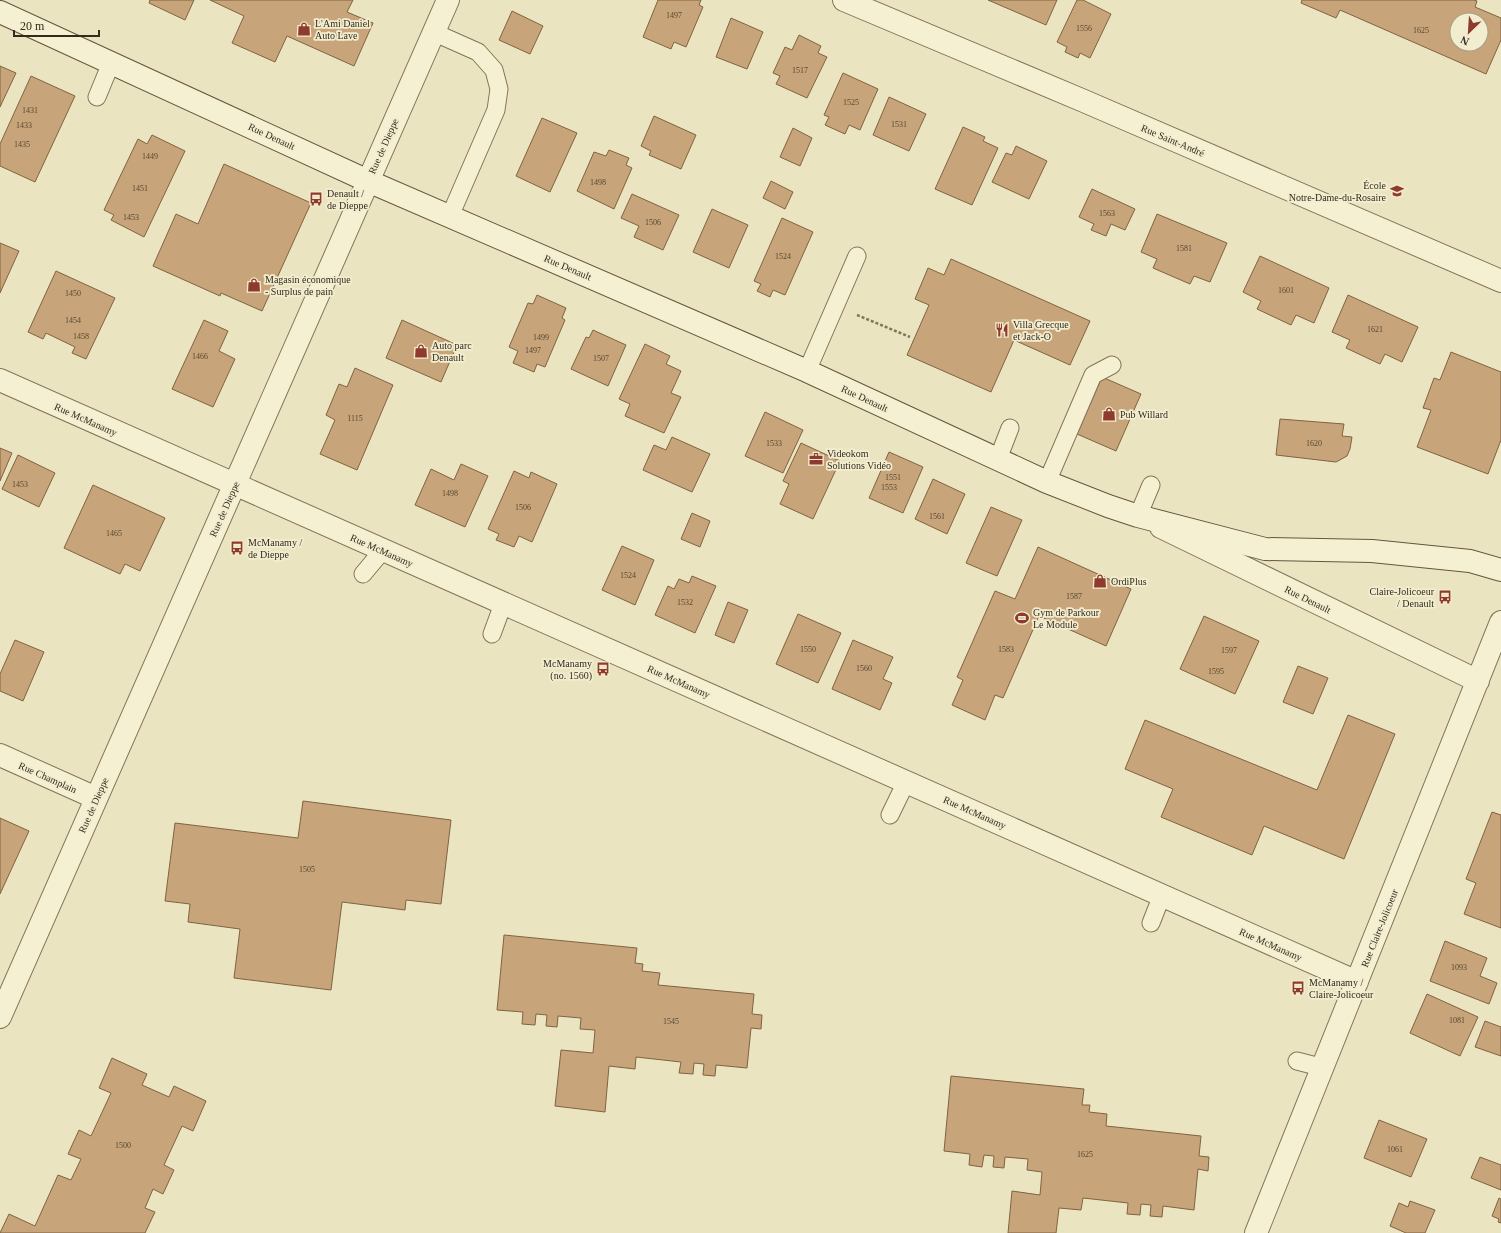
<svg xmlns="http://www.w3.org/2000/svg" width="1501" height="1233" font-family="'Times New Roman',serif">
<rect width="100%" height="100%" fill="#ebe4c1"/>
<!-- building -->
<path fill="#c7a479" stroke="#806341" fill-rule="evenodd" d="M150,0H194L185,20L149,3Z
M210,0H353L347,12L373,23L354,66L287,36L275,62L232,43L244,16Z
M658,0H701L699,5L703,7L686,47L674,42L671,49L643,37Z
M988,0H1057L1046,25Z
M1077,0H1083L1111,14L1090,58L1080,53L1078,58L1065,52L1067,47L1057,42Z
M1302,0H1474L1477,1L1475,7L1501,18V40L1486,74L1340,10L1336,18L1301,3ZM1457,20H1481V44H1457Z
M512,11L543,26L530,54L499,40Z
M731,18L763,32L747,69L716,57Z
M799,35L821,46L818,53L827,57L807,98L776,84L780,76L773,73L785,47L792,50Z
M0,66L16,73L0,107Z
M843,73L878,89L860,130L849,125L845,134L825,125L829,117L824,115Z
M31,76L75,96L35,182L0,166V144Z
M889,97L926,114L909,151L873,135Z
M654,116L696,135L681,169L649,155L651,151L641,146Z
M542,118L577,133L550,192L516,176Z
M963,127L985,137L983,141L998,148L972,205L935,189Z
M793,128L812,138L800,166L780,157Z
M152,135L185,151L144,237L111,220L114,215L104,210L138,139L147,144Z
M1016,146L1047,161L1029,199L992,182L1006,153L1012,155Z
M609,150L629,158L626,165L632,168L614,209L577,191L594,152L606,156Z
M224,164L311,203L262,311L221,293L220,296L153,266L176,214L198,224Z
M771,181L793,192L785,209L763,198Z
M1092,189L1135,209L1125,230L1111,224L1106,236L1091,230L1094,224L1079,217Z
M632,194L679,215L663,250L634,237L639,226L621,218Z
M712,209L748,225L729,268L693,252Z
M1157,214L1227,243L1210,282L1194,276L1190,284L1153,268L1157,259L1141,252Z
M782,218L813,232L785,295L773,290L770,297L757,291L761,284L754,281Z
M0,243L19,251L0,293Z
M1260,256L1329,288L1314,323L1296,315L1291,325L1257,309L1261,301L1243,292Z
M951,259L1090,321L1070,365L1014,340L991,392L907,355L929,305L915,299L928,268L944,275Z
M56,271L115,298L86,359L72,353L75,347L46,333L43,339L28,332Z
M537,295L566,308L562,318L565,320L545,367L537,364L534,372L513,363L518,351L509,347L528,303L533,304Z
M1348,295L1418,327L1402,362L1385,354L1380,364L1346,348L1350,340L1332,332Z
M204,320L228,331L219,351L235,359L213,407L172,389Z
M402,320L457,345L441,382L386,358Z
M593,330L626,345L608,386L571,369L586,337L589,338Z
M645,344L670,356L666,364L681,371L671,393L681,397L664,433L625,416L630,404L619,399Z
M1451,352L1501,372V440L1488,474L1417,447L1431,410L1423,408L1434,378L1440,380Z
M355,368L393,385L357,470L320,454L335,420L326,415L339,384L347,387Z
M1102,377L1141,394L1116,451L1077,434Z
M765,412L803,430L783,473L745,456Z
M1280,419L1344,424L1342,436L1352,437L1350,449L1347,456L1336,462L1276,455Z
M672,437L710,454L692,492L643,470L654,445L666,450Z
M801,443L840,461L813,519L780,504L789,484L783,481Z
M0,448L12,453L0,481Z
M889,452L923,467L903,513L869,498Z
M18,455L55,473L39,507L2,489Z
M461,464L488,476L465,527L415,505L431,469L454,480Z
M514,471L529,478L531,472L557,484L532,542L519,536L514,547L496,540L499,534L488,529Z
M933,479L965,494L947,534L915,519Z
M93,485L165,518L140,571L125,564L120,574L64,548Z
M991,507L1022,520L997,576L966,563Z
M692,513L710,521L700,547L681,539Z
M622,546L654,560L635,605L602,590Z
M1038,547L1131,589L1106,646L1039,616L1003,698L995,695L985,720L952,705L963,680L957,677L995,591L1015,599Z
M692,576L716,586L695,633L655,615L668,586L674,589L679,579L689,583Z
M728,602L748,610L734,643L715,635Z
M798,614L841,633L818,683L776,664Z
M1204,616L1259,641L1235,694L1180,669Z
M15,640L44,652L23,701L0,691V674Z
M853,640L893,657L883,679L892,683L880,710L832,689Z
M1298,666L1328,678L1313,714L1283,702Z
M1348,715L1395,734L1344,859L1264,826L1252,855L1161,817L1173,789L1125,769L1145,720L1317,790Z
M303,801L451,820L441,904L406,900L405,910L342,902L331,990L234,978L240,929L188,922L190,904L165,901L175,823L298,838Z
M1492,812L1501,815V928L1464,914L1476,883L1466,879Z
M0,818L29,831L0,894Z
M504,935L637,948L635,963L643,964L642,971L660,973L658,985L754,994L752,1014L762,1015L761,1029L751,1028L747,1068L716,1065L715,1076L703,1075L704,1064L694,1063L693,1074L679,1073L681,1062L636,1057L635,1069L609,1066L605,1112L555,1106L561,1050L593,1053L595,1030L580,1029L581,1018L558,1016L557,1027L546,1026L547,1015L536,1014L535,1025L522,1024L523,1012L497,1010Z
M1445,941L1487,958L1480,976L1497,983L1489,1004L1430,981Z
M1427,994L1478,1017L1460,1056L1410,1033Z
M1485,1021L1501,1027V1056L1475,1047Z
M112,1058L147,1074L142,1085L169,1097L174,1086L206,1101L193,1131L182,1126L164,1165L174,1170L163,1194L153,1189L145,1208L155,1212L145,1233H0L9,1214L35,1226L58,1175L71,1180L81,1159L68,1154L79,1130L91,1136L111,1093L99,1088Z
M951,1076L1084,1089L1082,1105H1090L1089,1112L1107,1114L1106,1126L1201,1136L1199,1156L1209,1157L1208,1171L1198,1169L1194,1210L1163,1206L1162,1217L1150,1216L1151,1205L1141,1204L1140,1215L1127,1214L1128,1203L1083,1198L1081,1210L1059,1208L1056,1233H1008L1012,1191L1040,1195L1042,1172L1027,1170L1028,1159L1005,1157L1004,1168L993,1167L994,1156L984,1155L982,1167L969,1165L970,1154L944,1151Z
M1379,1120L1427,1139L1411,1177L1364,1158Z
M1480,1157L1501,1165V1190L1471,1178Z
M1499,1198L1501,1199V1223L1498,1222L1499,1219L1492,1216Z
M1410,1201L1435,1210L1425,1233H1406L1390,1226L1399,1203L1408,1207Z"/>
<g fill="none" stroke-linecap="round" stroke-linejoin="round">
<!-- service casing -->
<g stroke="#83755a" stroke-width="19">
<path id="service" d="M433,32L478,52L494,70L499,89L496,110L450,216
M97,97L111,63
M807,371L857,256
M998,459L1010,428
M1047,482L1093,375L1112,365
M1138,516L1151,485
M363,574L383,550
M492,634L503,604
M890,815L906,782
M1151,923L1162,895
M1297,1061L1324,1068"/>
</g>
<!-- minor casing -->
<g stroke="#83755a" stroke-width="24">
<path id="minor" d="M844,0L1084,101L1501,281
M0,380L1357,982
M1161,527L1478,681
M0,755L96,798
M0,1017L448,0
M1256,1233L1501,622"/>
</g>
<!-- secondary casing -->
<g stroke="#64563d" stroke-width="24">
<path id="secondary" d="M0,12L368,181L807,371L1047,482L1108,506L1138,516L1265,549L1372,551L1470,561L1501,570"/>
</g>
<!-- path -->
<path stroke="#83755a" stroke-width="2.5" stroke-dasharray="3 2" stroke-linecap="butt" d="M857,315L910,337"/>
<!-- service -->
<use href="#service" stroke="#f6f0d3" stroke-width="17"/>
<!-- minor -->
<use href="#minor" stroke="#f6f0d3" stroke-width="22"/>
<!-- secondary -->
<use href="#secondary" stroke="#f6f0d3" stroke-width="22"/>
</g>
<!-- icons -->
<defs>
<g id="shop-bare" transform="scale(1.08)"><path d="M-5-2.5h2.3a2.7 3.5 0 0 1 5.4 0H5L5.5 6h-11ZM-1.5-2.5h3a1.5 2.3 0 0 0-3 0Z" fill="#8e3a2d" stroke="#f3edd0" stroke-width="2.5" paint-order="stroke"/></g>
<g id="school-bare" transform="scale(1.08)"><path d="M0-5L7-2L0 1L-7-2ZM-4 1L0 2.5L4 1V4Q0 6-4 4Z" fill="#8e3a2d" stroke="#f3edd0" stroke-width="2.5" paint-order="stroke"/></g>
<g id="bus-bare" transform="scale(1.08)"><path d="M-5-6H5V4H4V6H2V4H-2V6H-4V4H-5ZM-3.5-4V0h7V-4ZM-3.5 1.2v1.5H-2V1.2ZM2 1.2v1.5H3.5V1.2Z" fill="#8e3a2d" stroke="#f3edd0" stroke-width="2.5" paint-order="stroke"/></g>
<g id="restaurant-bare" transform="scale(1.08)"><path d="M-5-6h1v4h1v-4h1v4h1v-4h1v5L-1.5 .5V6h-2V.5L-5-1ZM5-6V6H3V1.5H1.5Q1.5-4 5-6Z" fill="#8e3a2d" stroke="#f3edd0" stroke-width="2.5" paint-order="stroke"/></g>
<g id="office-bare" transform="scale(1.08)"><path d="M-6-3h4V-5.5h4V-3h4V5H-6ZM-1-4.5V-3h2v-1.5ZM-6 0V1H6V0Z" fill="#8e3a2d" stroke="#f3edd0" stroke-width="2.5" paint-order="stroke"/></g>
<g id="stadium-bare" transform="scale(1.08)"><path d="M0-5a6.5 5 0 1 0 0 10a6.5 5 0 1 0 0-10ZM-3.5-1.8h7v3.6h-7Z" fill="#8e3a2d" stroke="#f3edd0" stroke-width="2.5" paint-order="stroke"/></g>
</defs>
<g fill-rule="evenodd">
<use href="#shop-bare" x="304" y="29"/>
<use href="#school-bare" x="1397" y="191"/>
<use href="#bus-bare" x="316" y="199"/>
<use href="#shop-bare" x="254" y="285"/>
<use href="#restaurant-bare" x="1002" y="330"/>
<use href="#shop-bare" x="421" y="351"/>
<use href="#shop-bare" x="1109" y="414"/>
<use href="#office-bare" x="816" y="459"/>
<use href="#bus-bare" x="237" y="548"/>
<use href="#shop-bare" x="1100" y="581"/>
<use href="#bus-bare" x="1445" y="597"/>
<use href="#stadium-bare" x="1022" y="618"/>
<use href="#bus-bare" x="603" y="669"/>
<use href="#bus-bare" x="1298" y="988"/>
</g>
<g text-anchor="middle" stroke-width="3.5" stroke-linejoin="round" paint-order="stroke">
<!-- number labels -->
<g font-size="8" fill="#584934">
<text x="674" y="18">1497</text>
<text x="1084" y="31">1556</text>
<text x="1421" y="33">1625</text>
<text x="800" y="73">1517</text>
<text x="851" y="105">1525</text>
<text x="30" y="113">1431</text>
<text x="899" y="127">1531</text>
<text x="24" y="128">1433</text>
<text x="22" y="147">1435</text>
<text x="150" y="159">1449</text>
<text x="598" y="185">1498</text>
<text x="140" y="191">1451</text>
<text x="1107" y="216">1563</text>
<text x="131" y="220">1453</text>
<text x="653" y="225">1506</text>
<text x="1184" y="251">1581</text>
<text x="783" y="259">1524</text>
<text x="1286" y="293">1601</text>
<text x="73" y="296">1450</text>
<text x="73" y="323">1454</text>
<text x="1375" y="332">1621</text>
<text x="81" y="339">1458</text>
<text x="541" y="340">1499</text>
<text x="533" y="353">1497</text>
<text x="200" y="359">1466</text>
<text x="601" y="361">1507</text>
<text x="355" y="421">1115</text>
<text x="774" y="446">1533</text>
<text x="1314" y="446">1620</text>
<text x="893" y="480">1551</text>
<text x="20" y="487">1453</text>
<text x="889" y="490">1553</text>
<text x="450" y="496">1498</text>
<text x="523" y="510">1506</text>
<text x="937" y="519">1561</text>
<text x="114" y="536">1465</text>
<text x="628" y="578">1524</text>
<text x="1074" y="599">1587</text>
<text x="685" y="605">1532</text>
<text x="808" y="652">1550</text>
<text x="1006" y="652">1583</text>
<text x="1229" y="653">1597</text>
<text x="864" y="671">1560</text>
<text x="1216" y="674">1595</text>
<text x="307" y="872">1505</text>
<text x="1459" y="970">1093</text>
<text x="1457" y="1023">1081</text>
<text x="671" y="1024">1545</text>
<text x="123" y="1148">1500</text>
<text x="1395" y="1152">1061</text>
<text x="1085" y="1157">1625</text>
</g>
<!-- poi labels -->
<g font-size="10" fill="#332b1d" stroke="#f3edd0" text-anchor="start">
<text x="315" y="27">L'Ami Daniel<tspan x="315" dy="12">Auto Lave</tspan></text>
<text x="1386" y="189" text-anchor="end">École<tspan x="1386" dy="12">Notre-Dame-du-Rosaire</tspan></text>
<text x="327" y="197">Denault /<tspan x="327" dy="12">de Dieppe</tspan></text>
<text x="265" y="283">Magasin économique<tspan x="265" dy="12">- Surplus de pain</tspan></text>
<text x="1013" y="328">Villa Grecque<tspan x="1013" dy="12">et Jack-O</tspan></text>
<text x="432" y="349">Auto parc<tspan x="432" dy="12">Denault</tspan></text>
<text x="1120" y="418">Pub Willard</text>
<text x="827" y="457">Videokom<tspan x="827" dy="12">Solutions Vidéo</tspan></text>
<text x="248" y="546">McManamy /<tspan x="248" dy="12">de Dieppe</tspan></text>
<text x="1111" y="585">OrdiPlus</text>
<text x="1434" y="595" text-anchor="end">Claire-Jolicoeur<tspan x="1434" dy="12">/ Denault</tspan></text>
<text x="1033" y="616">Gym de Parkour<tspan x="1033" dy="12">Le Module</tspan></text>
<text x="592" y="667" text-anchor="end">McManamy<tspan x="592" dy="12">(no. 1560)</tspan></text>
<text x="1309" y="986">McManamy /<tspan x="1309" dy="12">Claire-Jolicoeur</tspan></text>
</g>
<!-- street labels -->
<g font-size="10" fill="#332b1d" stroke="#f3edd0">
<text transform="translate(272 136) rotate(25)" y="4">Rue Denault</text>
<text transform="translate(1173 140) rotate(23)" y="4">Rue Saint-André</text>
<text transform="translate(383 146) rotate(-66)" y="4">Rue de Dieppe</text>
<text transform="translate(568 267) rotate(23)" y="4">Rue Denault</text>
<text transform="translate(865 398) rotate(25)" y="4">Rue Denault</text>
<text transform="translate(86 419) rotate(24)" y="4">Rue McManamy</text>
<text transform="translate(224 509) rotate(-66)" y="4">Rue de Dieppe</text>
<text transform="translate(382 550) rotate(24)" y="4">Rue McManamy</text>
<text transform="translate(1308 599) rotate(26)" y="4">Rue Denault</text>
<text transform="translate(679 681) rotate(24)" y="4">Rue McManamy</text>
<text transform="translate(48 777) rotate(24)" y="4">Rue Champlain</text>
<text transform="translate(93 805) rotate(-66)" y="4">Rue de Dieppe</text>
<text transform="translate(975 812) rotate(24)" y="4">Rue McManamy</text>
<text transform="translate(1379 928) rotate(-68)" y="4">Rue Claire-Jolicoeur</text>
<text transform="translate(1271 944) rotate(24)" y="4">Rue McManamy</text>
</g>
</g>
<!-- north arrow -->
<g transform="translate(1469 32) rotate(205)"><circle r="19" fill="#f3edd0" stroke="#a69f88"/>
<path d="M0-3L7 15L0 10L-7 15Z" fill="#8e3a2d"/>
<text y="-6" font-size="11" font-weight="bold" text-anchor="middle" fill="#332b1d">N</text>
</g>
<!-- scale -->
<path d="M14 30v6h85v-6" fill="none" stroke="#332b1d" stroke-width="2"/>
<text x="20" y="30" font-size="12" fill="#332b1d" stroke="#f3edd0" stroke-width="3" paint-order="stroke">20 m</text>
</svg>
